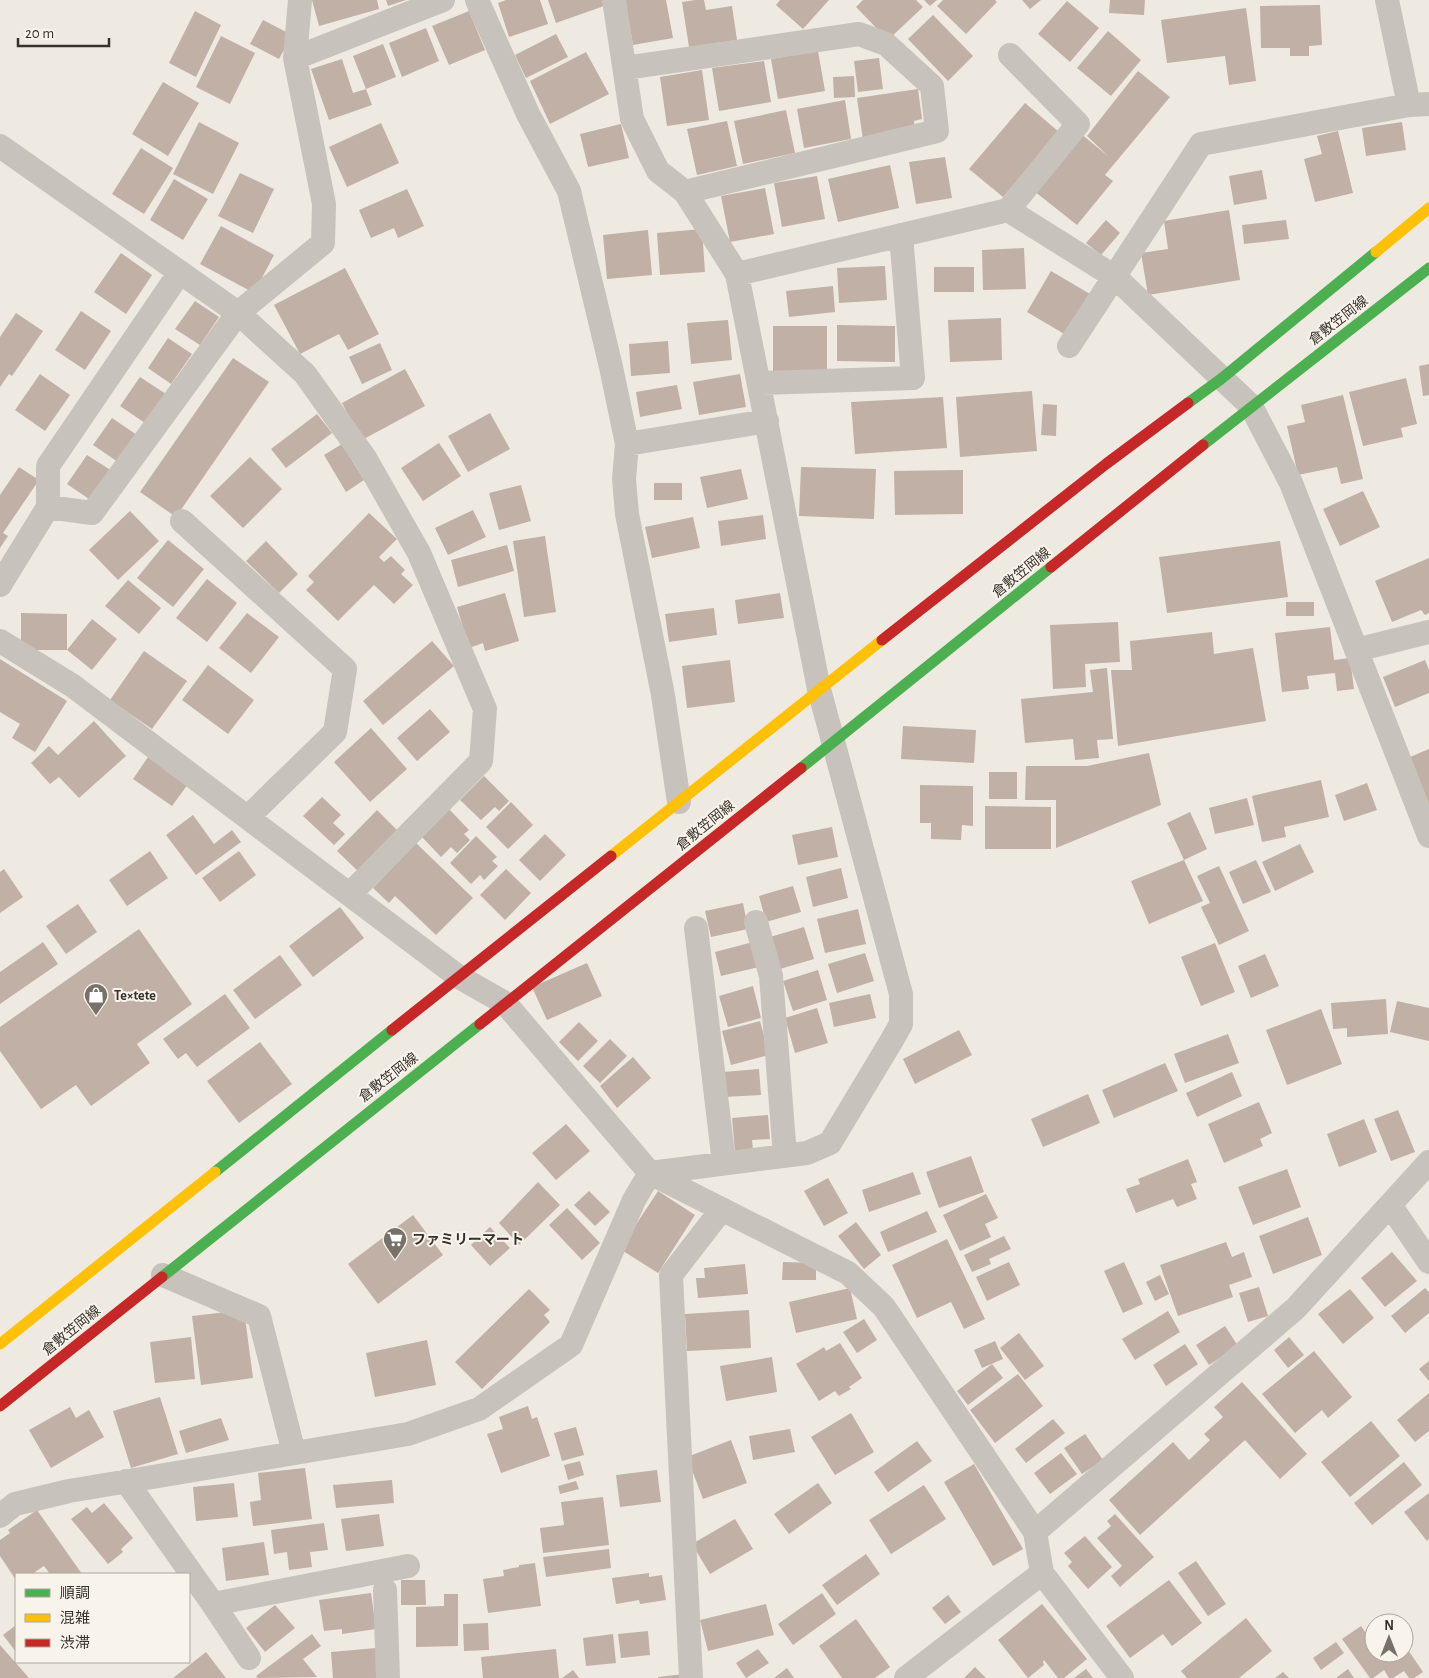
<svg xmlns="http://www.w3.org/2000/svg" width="1429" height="1678" font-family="'Alegreya Sans','Noto Sans JP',sans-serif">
<rect width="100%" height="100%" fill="#eeeae2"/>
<!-- building -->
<path fill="#c1b0a5" d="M312,0H377L379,9L319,26Z
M386,0H406L388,6Z
M506,0H540L548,24L509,37L498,3Z
M548,0H602L604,6L556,23Z
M625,0H666L673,38L633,45Z
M695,0H704L706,10L732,6L737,40L689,47L682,2Z
M780,0H829L803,29L776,5Z
M863,0H916L923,7L888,40L856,7Z
M924,0H937L930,6Z
M943,0H995L997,2L966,34L937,6Z
M1022,0H1041L1030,9Z
M1110,0H1145L1144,15L1109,13Z
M1067,1L1099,28L1070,62L1038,34Z
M1320,5L1322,45L1309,46V56H1290V48H1261L1260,6Z
M1246,8L1256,81L1229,85L1225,56L1167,63L1161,20Z
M195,11L221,25L196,77L169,63Z
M469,11L485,50L449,65L432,26Z
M933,15L973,56L948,81L908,39Z
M263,20L292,35L279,59L250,44Z
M426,28L439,61L402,77L389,43Z
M1108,31L1141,60L1111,96L1077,68Z
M556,34L568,57L526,78L515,55Z
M221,36L255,53L230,104L196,87Z
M383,44L396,77L366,89L353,56Z
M818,51L825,91L778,99L771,59Z
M586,52L609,94L550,124L530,81Z
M879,58L883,89L858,92L854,61Z
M342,59L353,93L366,89L372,105L329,120L311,69Z
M764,61L771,102L719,111L712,68Z
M702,70L709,120L667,126L660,77Z
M1138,71L1170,97L1105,175L1113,181L1077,225L1034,191L1080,133L1109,157L1087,136Z
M854,76L855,97L834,98L833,77Z
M163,82L199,103L168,156L132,134Z
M918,89L922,119L914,121L915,132L863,140L857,98Z
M845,100L851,139L804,148L797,109Z
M1025,103L1059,132L1003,197L969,169Z
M786,110L795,153L743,164L734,121Z
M727,121L737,166L697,175L687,129Z
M199,122L239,143L213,194L173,174Z
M1402,122L1406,150L1366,156L1362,128Z
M381,123L399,163L347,187L329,147Z
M621,124L629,158L588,167L580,134Z
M1338,131L1353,193L1315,202L1304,159L1322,154L1317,136Z
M141,148L173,168L144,214L112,194Z
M945,157L952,198L916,204L909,162Z
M890,165L899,208L838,222L828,179Z
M1262,170L1267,199L1234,205L1229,176Z
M240,173L274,189L253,233L218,216Z
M817,176L825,219L782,227L774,183Z
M174,179L208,199L183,240L150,220Z
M765,188L774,234L730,242L721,196Z
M407,189L424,226L398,238L394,228L371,238L359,210Z
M1229,210L1240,280L1148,295L1141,253L1168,249L1164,221Z
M1106,220L1120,233L1101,255L1086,243Z
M1286,220L1289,239L1244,244L1242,225Z
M221,226L274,255L254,293L200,264Z
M702,229L705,272L660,275L657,233Z
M648,230L652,275L607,279L603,235Z
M1024,248L1026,289L983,290L982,250Z
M121,253L152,275L126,314L94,292Z
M885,266L887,300L839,303L837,268Z
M934,267H974V292H934Z
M345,268L379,334L348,350L339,334L300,354L274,305Z
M1051,271L1090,294L1066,335L1027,312Z
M833,286L835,312L789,317L786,291Z
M195,301L219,317L200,345L175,329Z
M81,311L111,331L85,370L55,350Z
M16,313L43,331L12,376L9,374L0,387V337Z
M1001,318L1002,360L950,362L948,320Z
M728,320L732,360L691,364L687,323Z
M837,325L895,326V362L837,361Z
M773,326H827V373H773Z
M168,338L192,354L171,384L148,368Z
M668,341L670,373L631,376L629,344Z
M380,343L392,370L362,384L349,357Z
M233,358L269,382L176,517L140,492Z
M1429,364V395L1423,396L1419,366Z
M405,369L425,406L362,440L342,403Z
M40,374L70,395L45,431L15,410Z
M740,374L746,407L699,415L693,382Z
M140,377L166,394L145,423L120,406Z
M1406,378L1417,424L1401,428L1403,437L1363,446L1349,392Z
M677,385L682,409L640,417L636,392Z
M1032,391L1037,451L960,457L956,397Z
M1343,395L1363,479L1341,484L1337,467L1298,475L1287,426L1305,422L1301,405Z
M943,397L947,448L855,454L851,402Z
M1043,404L1057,405L1056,436L1041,435Z
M490,413L510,449L468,472L448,436Z
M317,414L332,433L286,468L271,449Z
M112,418L137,435L118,462L93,445Z
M439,443L461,476L423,501L401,468Z
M342,444L364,480L346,492L324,455Z
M87,455L112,471L92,501L67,484Z
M250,457L282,489L243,528L210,496Z
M19,467L39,480L3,533L8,536L0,548V495Z
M801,467L876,469L874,519L799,516Z
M741,469L748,499L707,508L700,477Z
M963,470V514L895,515L894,471Z
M654,483H682V500H654Z
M521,485L531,521L499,530L489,493Z
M1363,491L1380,527L1340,546L1323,509Z
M473,510L486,537L448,555L435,528Z
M130,511L159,541L118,580L89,550Z
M369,513L397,539L379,557L384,562L391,556L405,570L401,574L413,585L394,604L374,585L338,621L306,590L314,582L308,576Z
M763,515L766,539L721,546L718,521Z
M693,517L700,548L652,558L645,527Z
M545,536L556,612L524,617L513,541Z
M168,540L204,569L173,607L137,578Z
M266,541L298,574L279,593L246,561Z
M1280,541L1288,597L1167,613L1159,557Z
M507,545L514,571L458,587L451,560Z
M1429,558V613L1425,615L1421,610L1392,622L1375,581Z
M207,579L237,603L207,642L176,618Z
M128,580L161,608L139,634L105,606Z
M505,593L519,641L485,651L483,643L469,648L457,607Z
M780,593L784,618L738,624L735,600Z
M1286,602H1314V616H1286Z
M714,608L717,635L669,642L665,614Z
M21,613L67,614V650H21Z
M247,613L279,637L251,673L219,648Z
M92,619L117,639L92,670L67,650Z
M1118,622L1120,662L1085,664L1086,687L1053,689L1050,625Z
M1330,627L1334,660L1350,658L1354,689L1337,691L1335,673L1307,676L1309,689L1282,692L1275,633Z
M1212,632L1214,654L1253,648L1266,721L1118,746L1111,670H1132L1130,641Z
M432,641L454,666L383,725L363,701Z
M144,651L187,681L152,729L110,700Z
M0,659L67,701L35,752L12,738L20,724L0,712Z
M730,660L735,702L687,708L682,666Z
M1425,660L1429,670V693L1395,707L1383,677Z
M208,665L254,700L228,734L182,700Z
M1107,668L1113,739L1097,740L1099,758L1075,760L1073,739L1025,743L1021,699L1093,692L1090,670Z
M430,709L450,732L417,761L397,738Z
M94,721L126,756L79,798L59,777L50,784L31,763L49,746L58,755Z
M903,726L976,730L974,763L901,759Z
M371,728L407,769L370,802L334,762Z
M1429,749V814L1405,759Z
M1149,753L1161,805L1056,848V800H1025L1026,766H1087Z
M148,757L188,784L172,806L133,779Z
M989,772H1017V799H989Z
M484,776L509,801L499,811L495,807L481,820L460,800Z
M1321,780L1329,817L1284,827L1286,837L1262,842L1252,796Z
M1367,783L1377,810L1344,821L1335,795Z
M920,785L973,786V826L962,825L961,840L931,839V823H920Z
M322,797L341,815L333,823L345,834L334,845L303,816Z
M1247,798L1254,825L1215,834L1209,808Z
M511,802L533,825L508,849L486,827Z
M985,806L1051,807V849H985Z
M449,809L469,830L464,834L470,840L457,853L451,847L441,857L421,836Z
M377,810L400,833L361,874L337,851Z
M1190,812L1207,849L1184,860L1167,823Z
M193,815L214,844L232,830L241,842L196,875L166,835Z
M832,827L838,857L798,865L792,835Z
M545,834L566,855L540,881L519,860Z
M476,836L497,857L492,861L498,866L484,880L480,875L471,884L450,863Z
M416,843L473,898L436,935L395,896L389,903L373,888Z
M1300,844L1314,872L1275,891L1262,862Z
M150,851L168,878L127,906L109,880Z
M239,851L256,875L220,902L202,878Z
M1184,860L1203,901L1149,924L1131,881Z
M1256,860L1271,892L1243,904L1229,872Z
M1219,866L1249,931L1219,945L1201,907L1210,903L1197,876Z
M841,868L848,898L813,907L806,877Z
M4,869L23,897L0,913V872Z
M506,869L531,893L505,920L480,895Z
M793,886L801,912L766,922L759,896Z
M743,903L748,929L711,937L705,911Z
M78,904L97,932L66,954L46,926Z
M340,907L364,938L313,977L289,946Z
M858,909L866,944L825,953L817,919Z
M804,927L814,959L780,969L770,937Z
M139,929L192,1004L137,1044L150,1063L91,1106L76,1085L41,1109L0,1051V1027Z
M43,942L58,964L0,1004V972Z
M753,942L759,967L721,976L715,952Z
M1215,943L1235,992L1201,1006L1181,957Z
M865,953L874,981L837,993L828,964Z
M1265,954L1279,986L1251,998L1238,966Z
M280,955L302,985L255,1019L233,990Z
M587,963L602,996L547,1020L532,987Z
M818,970L827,1000L793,1011L783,981Z
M753,986L761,1018L728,1027L719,996Z
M225,994L250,1028L197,1067L186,1053L178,1059L163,1039Z
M870,994L876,1018L834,1027L829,1003Z
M1386,999L1388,1034L1347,1037V1028L1333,1029L1331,1003Z
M1397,1001L1429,1008V1041L1390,1032Z
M817,1008L828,1043L795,1053L785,1018Z
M1321,1009L1342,1064L1287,1085L1266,1030Z
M760,1021L769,1055L731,1065L722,1031Z
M579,1022L598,1041L578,1061L559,1042Z
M959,1030L972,1055L915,1084L903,1059Z
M1228,1034L1239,1063L1185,1083L1174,1054Z
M610,1039L627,1056L600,1083L583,1066Z
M260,1042L292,1084L239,1123L207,1081Z
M633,1057L651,1078L617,1108L600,1086Z
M1165,1063L1178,1091L1114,1118L1102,1090Z
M759,1069L761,1095L724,1097L723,1072Z
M1232,1072L1242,1096L1197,1117L1186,1093Z
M1088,1094L1100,1123L1043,1147L1031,1119Z
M1259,1102L1272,1133L1260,1139L1263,1146L1224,1163L1208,1124Z
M1398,1110L1415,1152L1391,1161L1374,1119Z
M768,1115L770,1139L752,1140L753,1150L735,1152L732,1118Z
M1364,1119L1377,1152L1339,1167L1327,1134Z
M566,1124L590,1151L556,1180L532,1153Z
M971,1156L984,1192L939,1208L926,1172Z
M1188,1159L1197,1182L1191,1184L1197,1199L1177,1207L1173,1199L1136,1213L1126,1189L1140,1184L1138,1179Z
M1287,1169L1301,1207L1253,1225L1238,1187Z
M913,1172L921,1194L869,1212L862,1190Z
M828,1178L848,1213L824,1226L804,1191Z
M538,1182L560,1205L519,1245L499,1223Z
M589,1191L610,1212L595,1226L574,1205Z
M658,1191L695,1215L658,1273L620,1249Z
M986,1194L998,1218L985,1224L991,1237L960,1251L943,1215Z
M567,1208L600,1243L582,1260L549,1225Z
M927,1211L937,1232L888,1252L880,1232Z
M413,1215L443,1255L378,1304L348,1264Z
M1308,1217L1322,1255L1273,1274L1259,1236Z
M856,1222L881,1255L864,1269L838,1236Z
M490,1227L510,1248L490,1266L471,1245Z
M1004,1236L1011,1249L989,1259L991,1264L972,1272L964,1255Z
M947,1239L985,1319L964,1329L951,1302L917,1318L892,1265Z
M1226,1242L1232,1257L1244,1252L1252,1277L1229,1285L1233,1297L1178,1316L1160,1265Z
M1392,1252L1417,1281L1385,1307L1361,1278Z
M783,1262L816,1263V1280H782Z
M1009,1262L1020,1285L987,1301L976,1277Z
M1124,1262L1143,1304L1123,1313L1104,1271Z
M745,1264L748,1294L698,1298L696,1278H705L704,1268Z
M1160,1275L1169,1294L1155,1301L1146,1282Z
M1259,1287L1268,1316L1248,1322L1239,1293Z
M850,1288L857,1319L796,1333L789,1302Z
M1425,1288L1429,1292V1313L1405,1333L1391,1316Z
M529,1289L550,1310L544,1315L550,1322L482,1389L455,1362Z
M1350,1289L1374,1318L1343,1344L1318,1314Z
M244,1310L253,1378L201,1385L192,1316Z
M749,1310L751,1348L687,1351L685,1314Z
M1168,1311L1180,1332L1135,1360L1122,1339Z
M864,1319L877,1340L857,1353L843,1332Z
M1225,1326L1238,1346L1209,1365L1196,1345Z
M1019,1333L1044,1366L1025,1380L1000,1348Z
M191,1337L195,1379L155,1383L150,1342Z
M1289,1337L1304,1355L1288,1368L1274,1350Z
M427,1340L436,1385L375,1397L366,1353Z
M995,1341L1003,1359L982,1368L974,1350Z
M840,1343L862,1378L849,1387L851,1389L839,1396L835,1391L819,1401L796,1364L824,1347L826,1351Z
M1185,1344L1198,1364L1166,1386L1153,1365Z
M1314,1351L1352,1397L1328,1418L1322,1410L1295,1433L1262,1394Z
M772,1357L777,1392L726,1401L720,1366Z
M1429,1361V1381L1419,1369Z
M992,1364L1003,1378L968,1405L957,1391Z
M1018,1374L1043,1406L995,1443L970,1410Z
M1242,1382L1307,1454L1280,1479L1245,1440L1140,1535L1109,1500L1173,1442L1189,1460L1210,1440L1204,1434L1223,1417L1214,1407Z
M1429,1393V1431L1415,1442L1397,1420Z
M160,1397L178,1454L131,1468L113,1411Z
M528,1406L532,1419L537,1417L550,1456L501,1473L487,1434L503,1429L499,1417Z
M70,1407L76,1418L89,1410L104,1437L51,1468L29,1430Z
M851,1413L874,1452L835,1475L811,1437Z
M221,1418L229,1440L186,1453L179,1431Z
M1053,1419L1065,1433L1026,1463L1015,1449Z
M1371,1421L1400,1456L1350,1497L1321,1462Z
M576,1427L584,1455L562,1461L554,1433Z
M790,1429L795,1452L753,1460L749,1436Z
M1085,1434L1103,1460L1082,1474L1064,1448Z
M731,1440L747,1483L703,1499L687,1457Z
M917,1441L932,1461L888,1492L874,1472Z
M1061,1453L1077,1474L1050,1494L1034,1473Z
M580,1461L584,1475L568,1480L564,1465Z
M1404,1462L1422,1485L1372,1525L1354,1503Z
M974,1464L1023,1549L993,1566L944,1482Z
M305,1468L312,1519L253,1526L250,1502L261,1500L258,1473Z
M657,1470L661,1502L620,1507L616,1475Z
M392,1480L394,1503L336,1508L333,1485Z
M576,1481L579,1489L560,1494L558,1486Z
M234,1483L238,1517L196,1521L193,1487Z
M818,1483L832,1503L789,1534L774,1514Z
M924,1485L946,1519L891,1554L869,1520Z
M1429,1493V1539L1427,1541L1404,1512Z
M603,1497L609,1545L543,1553L540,1528L564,1525L561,1502Z
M104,1503L133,1538L121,1549L123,1552L108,1564L71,1519L87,1507L92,1513Z
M37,1510L82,1574H50L44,1566L32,1574H16V1580L0,1556V1540L10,1533L8,1530Z
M379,1514L384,1546L346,1551L341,1519Z
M1115,1514L1154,1557L1120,1587L1111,1576L1122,1566L1097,1538L1111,1526L1107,1521Z
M735,1519L753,1549L710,1574L692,1544Z
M324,1523L328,1550L310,1552L312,1567L289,1570L287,1552L274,1554L271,1530Z
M1085,1536L1112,1567L1088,1589L1068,1566L1072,1562L1064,1553Z
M264,1542L269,1575L226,1581L222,1548Z
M609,1549L611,1568L546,1577L543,1557Z
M866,1554L880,1574L837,1605L822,1585Z
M1196,1561L1226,1604L1208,1616L1178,1573Z
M535,1563L541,1606L488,1613L483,1579L504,1576L503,1570L519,1567V1565Z
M649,1573V1577L662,1575L666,1600L640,1604L639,1600L616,1604L612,1578Z
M401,1580H425L426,1605H401Z
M1169,1580L1202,1623L1172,1646L1163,1634L1130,1658L1106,1626Z
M371,1593L376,1629L342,1634V1629L324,1631L319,1600Z
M822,1593L836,1614L793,1645L778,1624Z
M444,1594H458V1646L416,1647V1607L444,1606Z
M948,1595L961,1612L945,1624L932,1608Z
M766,1604L774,1635L708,1651L700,1620Z
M1042,1604L1087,1659L1064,1678H1058L1044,1660L1043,1662L1044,1665L1028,1678L998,1640Z
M275,1605L295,1628L265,1652L246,1628Z
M1246,1618L1272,1651L1239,1678H1187L1181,1671Z
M856,1619L890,1667L875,1678H842L819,1646Z
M488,1623L489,1650L464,1651L463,1624Z
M16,1625V1652L3,1635Z
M1361,1626L1372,1642L1374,1640V1653H1404V1644L1423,1672L1414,1678H1409L1404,1671L1393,1678H1389L1384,1670L1373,1678H1370L1342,1639Z
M648,1631L650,1655L621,1658L618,1634Z
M312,1634L321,1646L303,1659L317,1677L258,1678L256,1676Z
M613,1634L616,1663L586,1666L583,1638Z
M1336,1642L1344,1653L1321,1670L1313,1658Z
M0,1645L29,1678H0Z
M376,1648L379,1678H333L331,1652Z
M556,1649L559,1678H483L481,1657Z
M758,1649L769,1663L746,1678L736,1663Z
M206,1652L226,1678H173Z
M975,1667L986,1678H964Z
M787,1668L794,1678H774Z
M1086,1669L1093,1678H1074Z
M1348,1669L1354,1678H1336Z
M573,1670L579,1678H562Z
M1283,1672L1289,1678H1275Z
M684,1674V1678H658V1677Z"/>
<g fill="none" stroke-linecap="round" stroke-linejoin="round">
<!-- street -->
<path stroke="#c7c2bb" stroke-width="24" d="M477,0L528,114L569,191L611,367L627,444L624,479L627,514L663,695L679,802
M614,0L632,119L658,171L685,192L737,274L819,689L901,994V1024L892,1040L830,1143L807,1153L650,1173
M1387,0L1409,105
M295,58L443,0
M625,68L859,34L886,44L932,86L937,131L685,192
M0,146L238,313L305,374L365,458L419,553L485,709L481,761L350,894
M1008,210L1115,277L1251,406L1291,483L1429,836
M737,274L1008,210L1078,124L1010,55
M1069,346L1201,144L1409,105L1429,104
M760,383L913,378L901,235
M627,444L767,421
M48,507L92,513L238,313L323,243L324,204L295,58L300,0
M182,521L345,669L335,732L248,817
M0,585L48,507V466L180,272
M0,641L73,686L459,977L505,1003L650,1173L848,1273L884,1307L1035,1532L1042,1573L1122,1678
M1356,650L1429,632
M756,922L771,976L785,1156
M696,928L724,1163
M1390,1205L1429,1262
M163,1275L259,1316L294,1453
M126,1481L213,1604L249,1658
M0,1516L15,1504L69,1491L408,1434L479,1409L571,1345L634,1200L650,1173
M1035,1532L1296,1308L1429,1162
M385,1590L388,1678
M213,1604L408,1566
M691,1678L671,1275L722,1209
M906,1678L1042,1573"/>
<!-- fast -->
<path stroke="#4caf50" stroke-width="11" d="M1188,403L1221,379L1376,252
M1203,445L1429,268
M801,768L1051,567
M215,1172L392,1030
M162,1277L480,1024"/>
<!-- slow -->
<path stroke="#ffc107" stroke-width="11" d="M1376,252L1429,208
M611,856L882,640
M0,1344L215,1172"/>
<!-- jam -->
<path stroke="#c62828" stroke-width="11" d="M1051,567L1203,445
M882,640L1106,464L1188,403
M480,1024L801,768
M392,1030L611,856
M0,1406L162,1277"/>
</g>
<!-- icons -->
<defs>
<g id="shop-pin" transform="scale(1.25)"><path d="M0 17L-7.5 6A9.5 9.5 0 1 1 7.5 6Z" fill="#78716a" stroke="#f9f4eb"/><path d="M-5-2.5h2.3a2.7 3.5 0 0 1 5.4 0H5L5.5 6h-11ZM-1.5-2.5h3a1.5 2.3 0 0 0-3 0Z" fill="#fff"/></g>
<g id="supermarket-pin" transform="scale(1.25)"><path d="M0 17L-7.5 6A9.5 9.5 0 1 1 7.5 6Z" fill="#78716a" stroke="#f9f4eb"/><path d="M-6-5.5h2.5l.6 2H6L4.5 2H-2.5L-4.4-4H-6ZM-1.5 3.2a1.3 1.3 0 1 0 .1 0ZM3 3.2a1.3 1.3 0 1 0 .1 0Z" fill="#fff"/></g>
</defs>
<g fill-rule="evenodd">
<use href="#shop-pin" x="96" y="995"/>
<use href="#supermarket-pin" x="395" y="1239"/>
</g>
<g text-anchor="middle" stroke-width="4" stroke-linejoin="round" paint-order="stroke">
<!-- street labels -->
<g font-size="14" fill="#38302a" stroke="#f9f4eb">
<text transform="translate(1338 320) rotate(-38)" y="5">倉敷笠岡線</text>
<text transform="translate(1021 572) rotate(-39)" y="5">倉敷笠岡線</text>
<text transform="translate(705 825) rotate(-39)" y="5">倉敷笠岡線</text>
<text transform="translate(388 1077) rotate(-38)" y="5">倉敷笠岡線</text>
<text transform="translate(71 1330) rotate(-39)" y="5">倉敷笠岡線</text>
</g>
<!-- poi labels -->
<g font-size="14" font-weight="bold" fill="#38302a" stroke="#f9f4eb" text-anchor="start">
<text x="114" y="1000">Te×tete</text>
<text x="412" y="1244">ファミリーマート</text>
</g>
</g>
<!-- legend -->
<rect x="15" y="1573" width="175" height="90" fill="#f9f4eb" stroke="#aca69e"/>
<rect x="25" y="1589" width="25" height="8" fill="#4caf50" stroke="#aca69e"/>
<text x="60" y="1598" font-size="15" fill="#38302a">順調</text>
<rect x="25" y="1614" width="25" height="8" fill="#ffc107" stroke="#aca69e"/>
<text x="60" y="1623" font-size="15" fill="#38302a">混雑</text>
<rect x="25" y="1639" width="25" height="8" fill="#c62828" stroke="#aca69e"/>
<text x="60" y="1648" font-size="15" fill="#38302a">渋滞</text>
<!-- north arrow -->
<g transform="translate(1389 1638)"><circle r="24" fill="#f9f4eb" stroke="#aca69e"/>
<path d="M0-4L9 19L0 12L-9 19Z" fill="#78716a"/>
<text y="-8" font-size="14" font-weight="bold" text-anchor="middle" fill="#38302a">N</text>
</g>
<!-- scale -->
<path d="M18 38v8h91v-8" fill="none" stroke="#38302a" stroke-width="2.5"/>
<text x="25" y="38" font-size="15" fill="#38302a" stroke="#f9f4eb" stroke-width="4" paint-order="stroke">20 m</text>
</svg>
